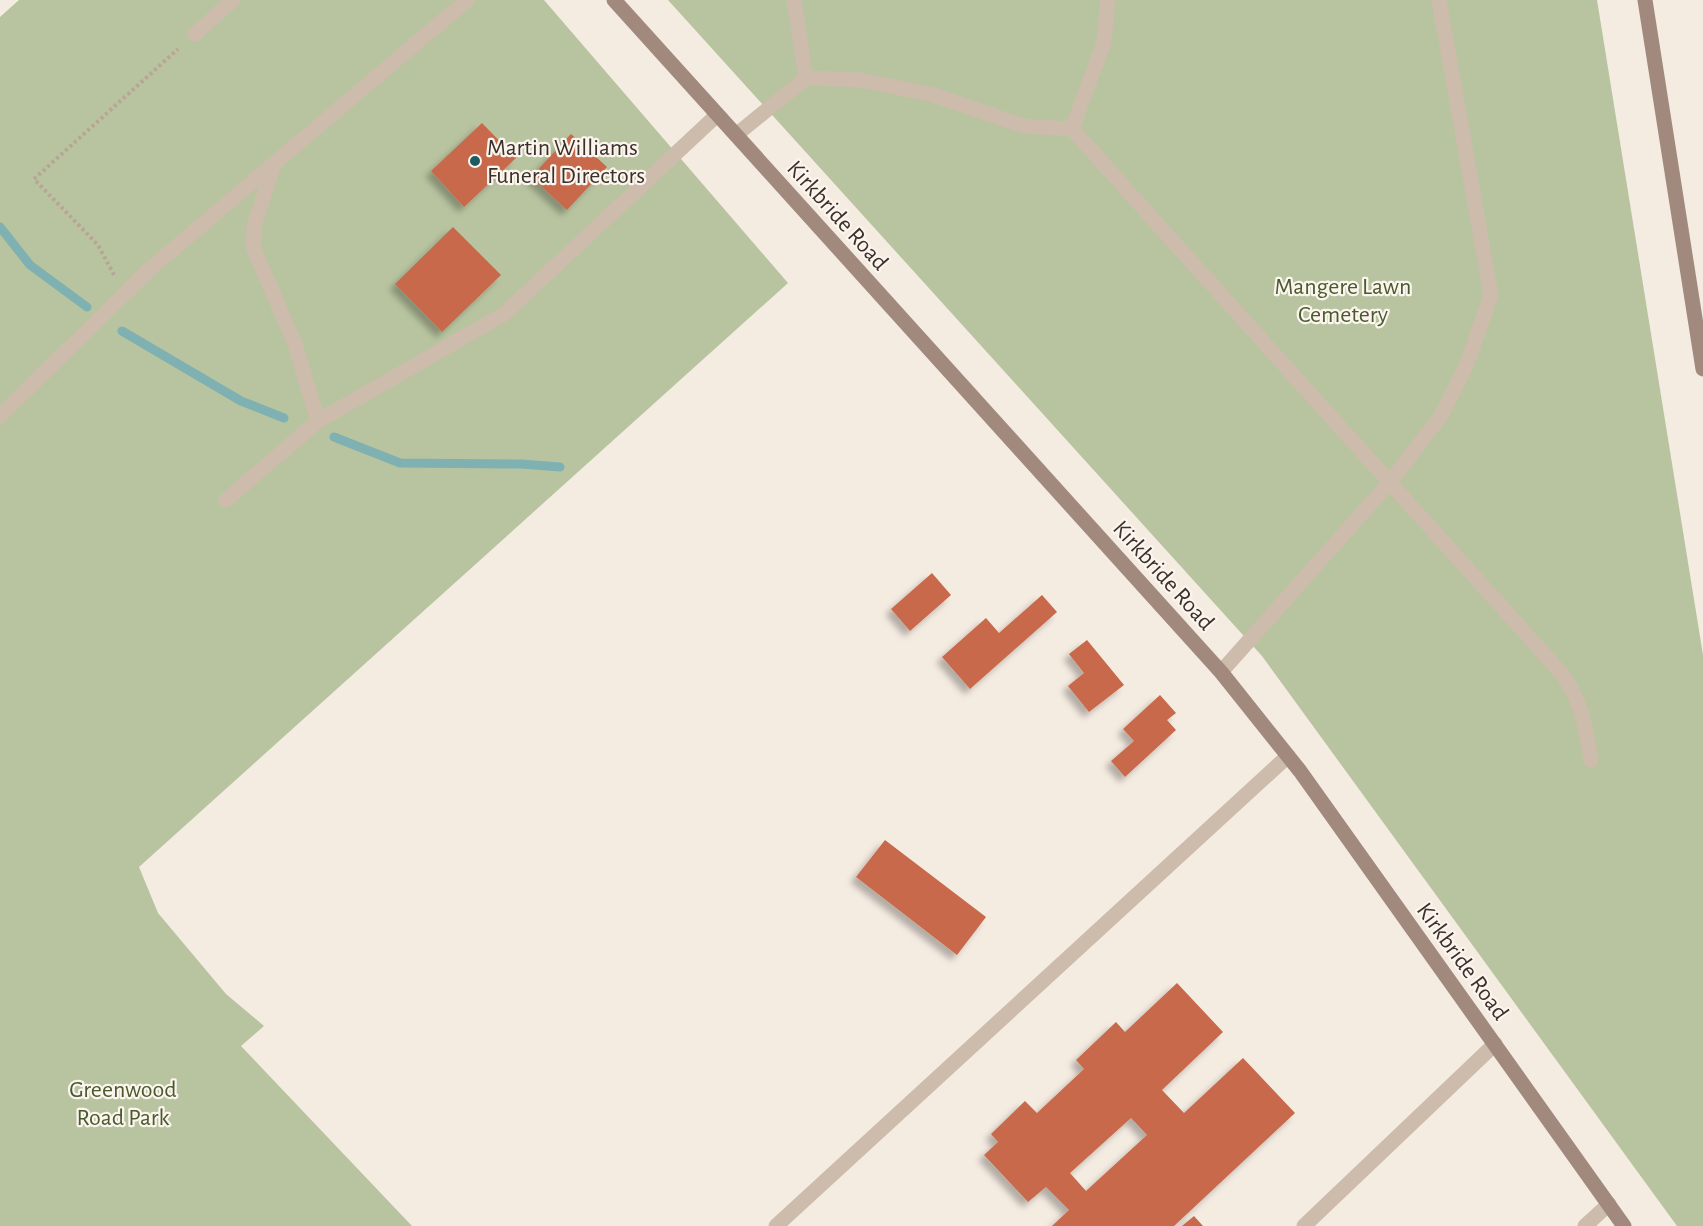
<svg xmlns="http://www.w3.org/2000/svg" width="1703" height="1226" font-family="'Alegreya Sans',sans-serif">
<defs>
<filter id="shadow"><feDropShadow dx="-5.5" dy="5.5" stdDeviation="3" flood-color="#0004"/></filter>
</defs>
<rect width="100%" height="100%" fill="#f4ebe1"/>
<!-- green -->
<path fill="#b8c4a0" d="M19,0H544L788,283L139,867L158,913L226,994L264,1026L241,1046L412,1226H0V17Z
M668,0H1597L1703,655V1226H1677L1262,656Z"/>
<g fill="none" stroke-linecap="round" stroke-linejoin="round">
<!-- stream -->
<path stroke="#7fb0b2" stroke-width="9" d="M0,227L30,265L87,307
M122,331L241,401L284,418
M334,437L400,463L521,464L560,467"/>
</g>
<!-- building -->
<path fill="#c8694b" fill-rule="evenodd" filter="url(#shadow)" d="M482,123L516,158L464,207L431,171Z
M571,134L607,167L567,210L531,177Z
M453,227L501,275L442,332L395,284Z
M932,573L951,595L910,631L891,609Z
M1042,595L1057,612L970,689L942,657L986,618L999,633Z
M1087,640L1124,685L1089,712L1068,686L1084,673L1069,654Z
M1160,695L1176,713L1167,720L1176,730L1125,777L1111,761L1134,741L1123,729Z
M885,840L986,917L957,955L856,877Z
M1177,983L1223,1032L1162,1090L1184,1113L1243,1058L1295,1113L1174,1226H1052L1069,1210L1046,1187L1028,1202L984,1155L998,1142L991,1134L1025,1101L1037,1113L1084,1069L1076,1060L1116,1022L1125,1032ZM1131,1118L1147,1135L1086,1191L1070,1173Z
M1194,1216L1203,1226H1182Z"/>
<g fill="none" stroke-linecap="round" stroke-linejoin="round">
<!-- path -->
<path stroke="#b9a596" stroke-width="4" stroke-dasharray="3 3" stroke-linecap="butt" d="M114,275L98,245L34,179L178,49"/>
<!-- lane -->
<path stroke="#cdbbac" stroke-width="15" d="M195,34L233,0
M806,78L861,80L934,95L1023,126L1072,129L1104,42L1108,0
M1072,129L1563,675C1583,706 1585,725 1591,760
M736,135L806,78L794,0
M274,164L254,226L253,247L295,344L318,421
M0,416L151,268L467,0
M226,500L318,421L504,314L717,115
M1221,672L1389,483L1441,416L1467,364L1491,295L1439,0
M776,1226L1288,756
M1304,1226L1495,1044
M1585,1226L1609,1204"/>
<!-- secondary -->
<path stroke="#a18a7d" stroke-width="15" d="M614,0L1221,672L1300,771L1624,1226
M1645,0L1703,369"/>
</g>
<!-- markers -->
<circle fill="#1f5a5e" stroke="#fbf5ee" stroke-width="2" cx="475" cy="161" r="6"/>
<g text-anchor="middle" stroke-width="4.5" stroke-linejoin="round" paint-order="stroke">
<!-- poi labels -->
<g font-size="24" fill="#3b302b" stroke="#fbf5ee" text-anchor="start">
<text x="487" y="155">Martin Williams<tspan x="487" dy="28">Funeral Directors</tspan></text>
</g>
<!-- street labels -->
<g font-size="24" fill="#3b302b" stroke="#fbf5ee">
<text transform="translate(838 215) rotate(48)" y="8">Kirkbride Road</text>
<text transform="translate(1164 575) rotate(48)" y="8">Kirkbride Road</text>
<text transform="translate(1463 961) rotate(54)" y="8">Kirkbride Road</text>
</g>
<!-- park labels -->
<g font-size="24" fill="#4a5a2e" stroke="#fbf5ee">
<text x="1343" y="294">Mangere Lawn<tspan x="1343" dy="28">Cemetery</tspan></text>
<text x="123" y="1097">Greenwood<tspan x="123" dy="28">Road Park</tspan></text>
</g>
</g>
</svg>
